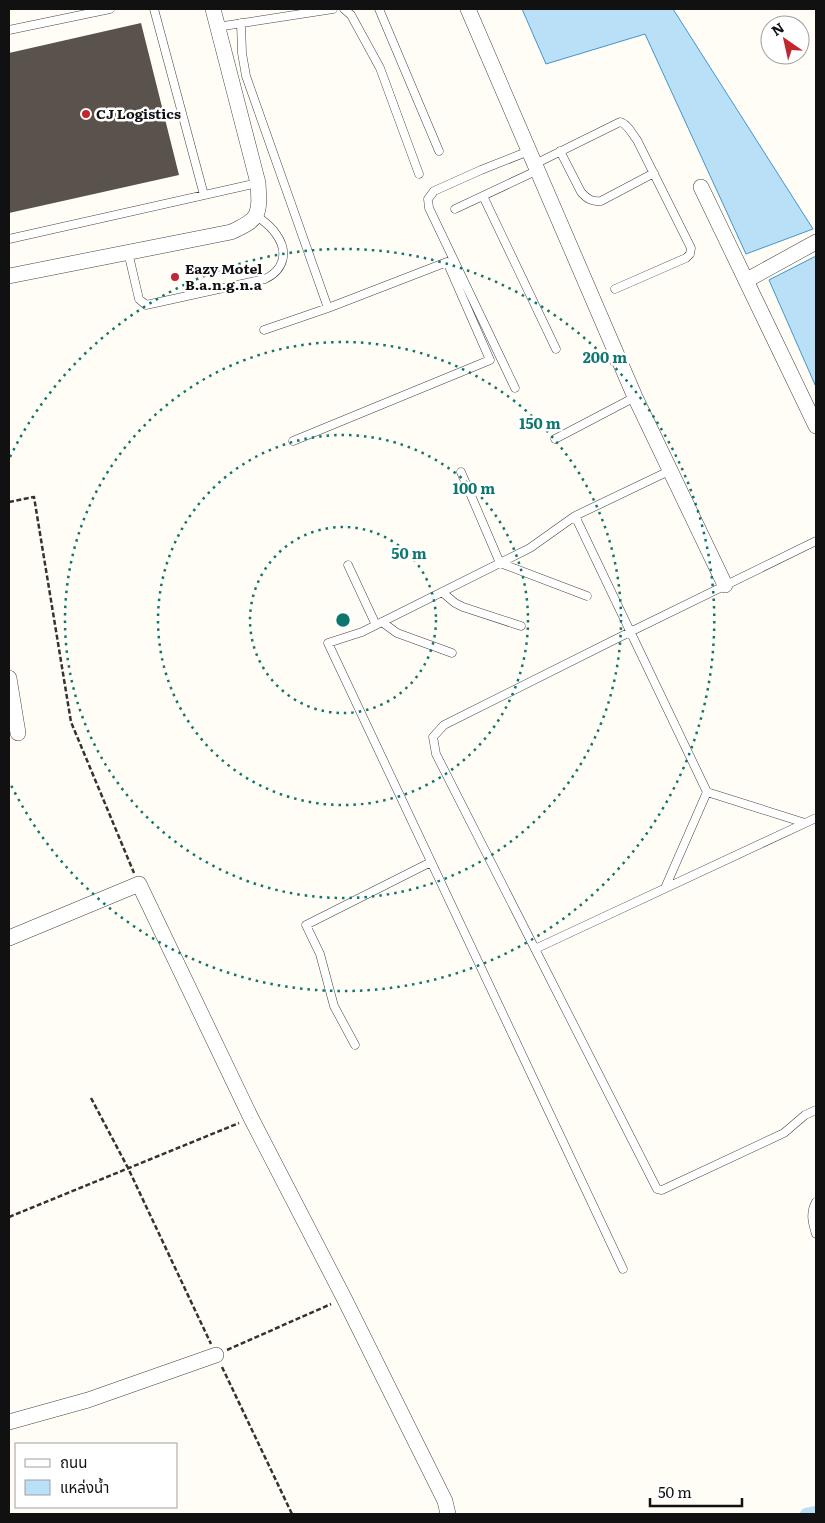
<svg xmlns="http://www.w3.org/2000/svg" width="825" height="1523" font-family="Literata,'Noto Sans Thai',serif">
<rect width="100%" height="100%" fill="#fffdf5"/>
<!-- water -->
<path fill="#b9e0f7" stroke="#3f96cf" d="M522,9H673L813,229L746,254L645,34L546,64Z
M816,256V387L769,280Z"/>
<g fill="none" stroke-linecap="round" stroke-linejoin="round">
<!-- canal -->
<path stroke="#b9e0f7" stroke-width="12" d="M806,1514L816,1512"/>
</g>
<!-- building -->
<path fill="#5a524d" d="M141,23L179,175L9,213V53Z"/>
<g fill="none" stroke-linecap="round" stroke-linejoin="round">
<!-- lane casing -->
<g stroke="#444" stroke-width="9">
<path id="lane" d="M154,9L204,195
M344,9L351,15L380,68L419,174
M379,9L439,151
M241,23L242,53L246,76L328,308
M217,27L333,9
M9,30L110,9
M560,151L581,192C587,199 592,202 601,201L654,173
M535,164L620,122C628,124 632,134 637,140L691,248L690,254L686,258L615,289
M483,196L556,349
M455,209L538,170
M9,239L258,183
M128,252L139,299L146,305L265,279C284,270 289,252 276,234C271,226 263,221 256,215
M264,330L328,308L447,262L490,360L293,441
M515,388L429,208L428,199L434,191L481,170L529,151
M555,439L635,397
M461,472L500,563L587,596
M575,516L707,792L805,823
M816,541L630,632L444,725L433,737L436,754L657,1189L662,1190L784,1133L805,1115L816,1110
M348,565L376,625
M442,592L455,603L463,607L521,626
M382,622L397,633L452,653
M665,888L707,792
M535,949L816,818
M355,1045L334,1006L320,954L306,925L431,862
M816,1202C810,1213 812,1222 816,1234
M623,1269L328,643L362,632L530,548L575,516L669,471"/>
</g>
<!-- street casing -->
<g stroke="#444" stroke-width="16">
<path id="street" d="M468,9L635,397L725,585
M701,187L816,426
M9,276L231,232C260,219 260,215 258,183L213,9
M747,280L816,242
M9,678L18,733
M9,938L139,884L251,1118L344,1298L445,1501L448,1514
M9,1422L88,1400L216,1355"/>
</g>
<!-- path -->
<path stroke="#333" stroke-width="2.5" stroke-dasharray="5 2.5" stroke-linecap="butt" d="M9,502L34,497L71,722L134,873
M91,1098L128,1168L211,1344
M9,1217L239,1123
M227,1350L331,1304
M222,1367L292,1514"/>
<!-- lane -->
<use href="#lane" stroke="#fff" stroke-width="8"/>
<!-- street -->
<use href="#street" stroke="#fff" stroke-width="15"/>
</g>
<!-- distance rings -->
<g fill="none" stroke="#0f766e" stroke-width="2.5" stroke-dasharray="2.5 5">
<circle cx="343" cy="620" r="93"/>
<circle cx="343" cy="620" r="185"/>
<circle cx="343" cy="620" r="278"/>
<path d="M10 457A371 371 0 1 1 10 783"/>
</g>
<!-- markers -->
<g fill="#c4262e" stroke="#fff" stroke-width="2">
<circle cx="86" cy="114" r="5"/>
<circle cx="175" cy="277" r="5"/>
</g>
<g text-anchor="middle" stroke-width="5" stroke-linejoin="round" paint-order="stroke">
<!-- poi labels -->
<g font-size="14" font-weight="bold" fill="#111" stroke="#fff" text-anchor="start">
<text x="96" y="119">CJ Logistics</text>
<text x="185" y="274">Eazy Motel<tspan x="185" dy="16">B.a.n.g.n.a</tspan></text>
</g>
</g>
<circle cx="343" cy="620" r="8" fill="#0f766e" stroke="#fff" stroke-width="2.5"/>
<g font-size="15" text-anchor="middle" font-weight="bold" fill="#0f766e" stroke="#fff" stroke-width="5" stroke-linejoin="round" paint-order="stroke">
<text x="605" y="363">200 m</text>
<text x="540" y="429">150 m</text>
<text x="474" y="494">100 m</text>
<text x="409" y="559">50 m</text>
</g>
<!-- border -->
<rect width="825" height="1523" fill="none" stroke="#111111" stroke-width="20"/>
<!-- legend -->
<rect x="15" y="1443" width="162" height="65" fill="#ffffff" stroke="#a0a0a0"/>
<rect x="25" y="1459" width="25" height="8" fill="#ffffff" stroke="#a0a0a0"/>
<text x="60" y="1468" font-size="15" fill="#111111">ถนน</text>
<rect x="25" y="1480" width="25" height="15" fill="#b9e0f7" stroke="#a0a0a0"/>
<text x="60" y="1493" font-size="15" fill="#111111">แหล่งน้ำ</text>
<!-- north arrow -->
<g transform="translate(785 40) rotate(326)"><circle r="24" fill="#ffffff" stroke="#a0a0a0"/>
<path d="M0-4L9 19L0 12L-9 19Z" fill="#c4262e"/>
<text y="-8" font-size="14" font-weight="bold" text-anchor="middle" fill="#111111">N</text>
</g>
<!-- scale -->
<path d="M650 1498v8h92v-8" fill="none" stroke="#111111" stroke-width="2.5"/>
<text x="658" y="1498" font-size="15" fill="#111111" stroke="#ffffff" stroke-width="4" paint-order="stroke">50 m</text>
</svg>
